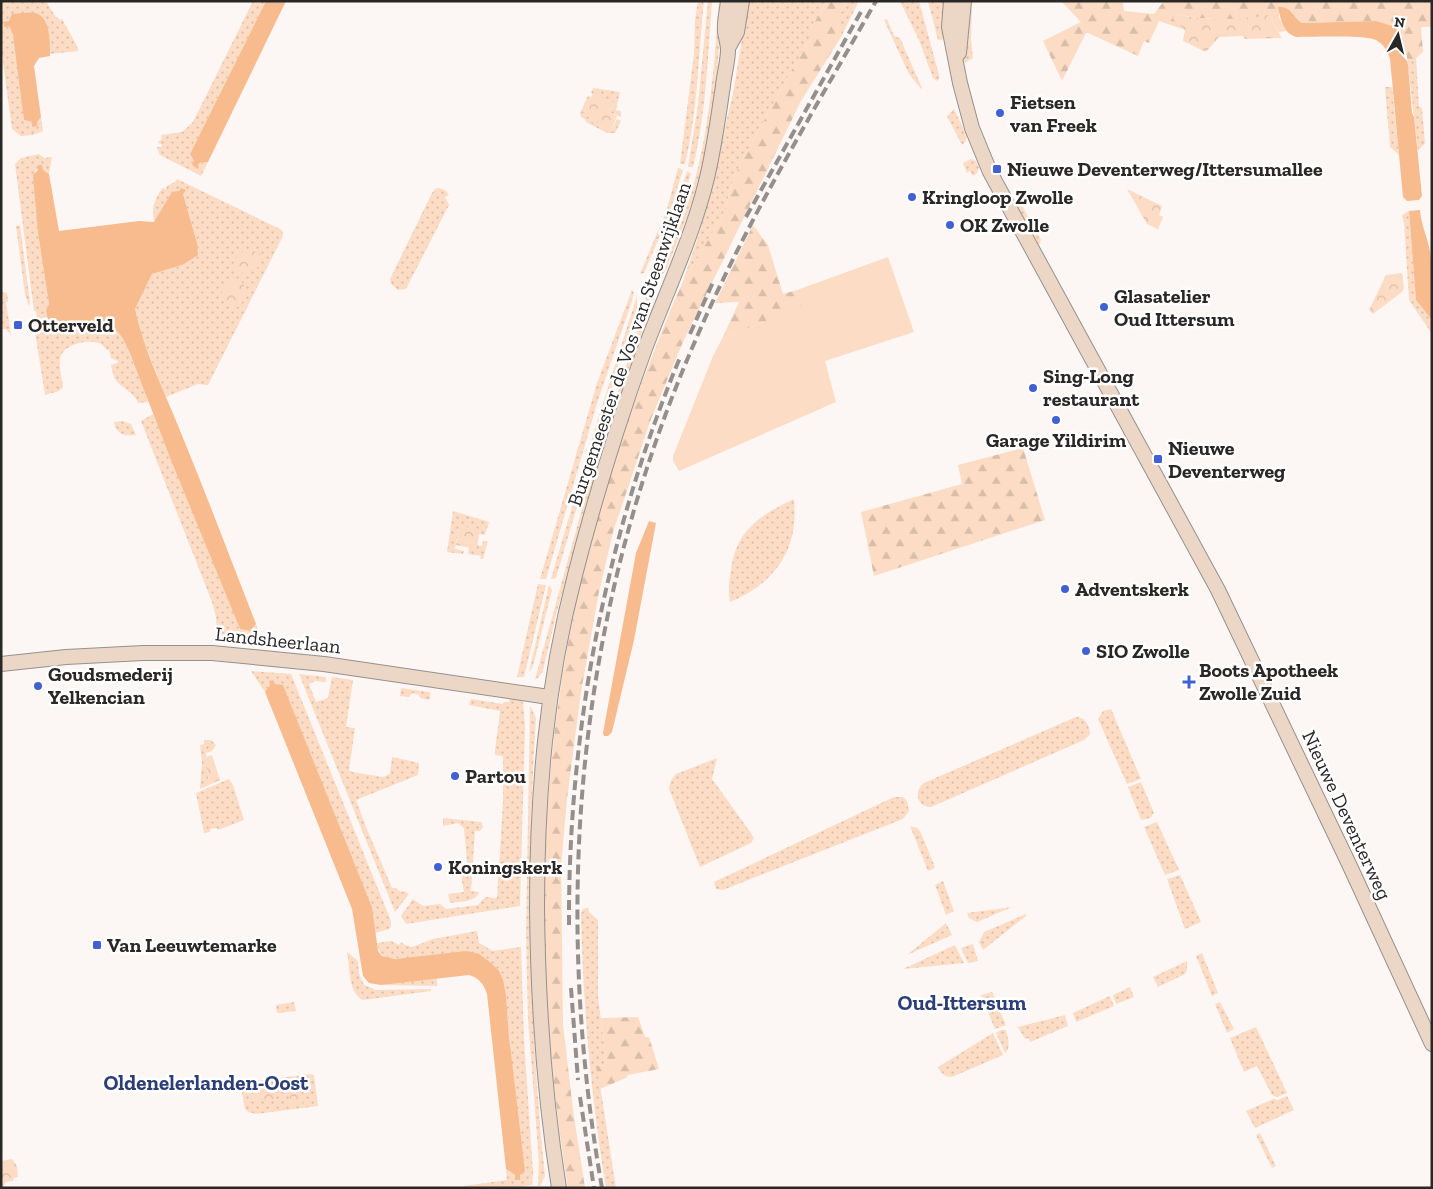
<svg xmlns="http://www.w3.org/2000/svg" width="1433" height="1189" font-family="'Zilla Slab',serif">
<defs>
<pattern id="grass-dots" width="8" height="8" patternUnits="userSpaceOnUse" patternTransform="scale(1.25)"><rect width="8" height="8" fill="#fcdcc4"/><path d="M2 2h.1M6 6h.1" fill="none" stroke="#d8bda8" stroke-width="1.8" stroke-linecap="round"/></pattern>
<pattern id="forest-firs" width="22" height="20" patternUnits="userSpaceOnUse" patternTransform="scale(1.25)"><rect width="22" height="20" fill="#fcdcc4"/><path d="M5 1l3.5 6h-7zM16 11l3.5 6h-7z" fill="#d8bda8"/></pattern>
<pattern id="park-crowns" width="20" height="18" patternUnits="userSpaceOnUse" patternTransform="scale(1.25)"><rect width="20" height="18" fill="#fcdcc4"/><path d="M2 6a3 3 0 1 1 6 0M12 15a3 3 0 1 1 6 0" fill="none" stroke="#d8bda8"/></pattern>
</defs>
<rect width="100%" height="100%" fill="#fcf7f4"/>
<!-- grass -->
<path fill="url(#grass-dots)" d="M1,1H46L55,16L60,20L62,19L77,46L78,51L50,54L48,29L9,26C21,53 21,91 24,120L32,122V126L41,117L43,131L33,135L21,136L12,129L1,48Z
M253,1H266L190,154L194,161L192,165L196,167L199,163L208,162L201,176L160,155L157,147H161L162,144L158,143V142L162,139L161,135L182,132L193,122Z
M698,1H704C698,55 698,111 685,164H680L694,54L695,20Z
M708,1H712C708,55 706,115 693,167H688L698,105Z
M719,1H723C718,55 716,112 703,165C694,201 680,235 666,270L662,275L655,277C658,270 663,264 667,257C671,250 674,241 677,233C708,159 713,80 719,1Z
M748,1H827L811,28V39L795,64L746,153L734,177L723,215L682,284L698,237L712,189L722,139L733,94Z
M847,1H859L841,37V12Z
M900,1H919L939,75V79L937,81L933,78L919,40Z
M928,1H946L948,39L938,40Z
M970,1H972L971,40L973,58L965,63L963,60L968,32Z
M887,19L894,36L900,38L922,88L921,89L909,74L884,20Z
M1416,58L1419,106L1422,108L1425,143L1418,151L1408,65Z
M1385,87H1392L1399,155L1390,147Z
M593,88L620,92L616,110L621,111V117L609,112L614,103L591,93Z
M588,96L591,97L583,114L593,119L592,122L611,131L617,119L621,121L615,133H607L586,122L585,119L581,117L580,113Z
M954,109L967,136L965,142L962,145L947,116Z
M39,154L44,158L52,157L49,174L43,170L42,165L35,172L38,233L49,304L46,310L47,317L42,318V322H48L49,328C67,325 102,318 117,331C125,339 129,352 133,362C138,375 145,388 148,402L138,403C134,391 119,388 114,377C113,374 112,369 111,365L117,363L118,361L111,358L109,350H107C105,348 103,345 101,344C89,338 62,344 60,359C59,367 62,379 63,387L59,391L45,395L35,332L39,327L36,311H34L15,164L21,158Z
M971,159L976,161L979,167L977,173L973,176L970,171L967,173L963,163Z
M678,168L683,170L668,217L644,273L640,274L667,209Z
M687,171L691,174C680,208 669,241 649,272L673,214Z
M177,179L282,230L283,236L208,385L198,384L166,397L142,337L135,309L152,274L182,265L197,243L183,194L185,190C172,193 162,211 154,222C152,204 154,202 162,188L166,189L167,186L175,182Z
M440,188L446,191L449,195L445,197L449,205L406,289L398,290L391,284L390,279L432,193L435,189Z
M1017,200L1020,202L1040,238L1041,240L1040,244H1036L1012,202Z
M1409,211L1416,300L1432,320V334L1409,300L1404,223L1402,215Z
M20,225L30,303L29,306L25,294L16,226Z
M632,290L634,293L631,304L598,400L546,579H540L597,383Z
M1,292L7,293L8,302H6L11,335L6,329H1V326H3L1,321Z
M646,295L649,298L650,308L611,423L556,615L543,671L538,678L535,679L590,480L643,313Z
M637,296V311L623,350L556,578L551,579L594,432Z
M153,414L240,629L250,631L256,624L262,642L259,645L229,644L217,635L216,617L212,602L141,421Z
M122,421L131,424L136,435C125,437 115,433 114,422Z
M794,499C799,549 776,583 730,602C728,592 729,581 731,571C735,531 760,515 794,499Z
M453,511L489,522L485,535L479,534L480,530L459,526L455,549L464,551L463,554L447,552Z
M483,541H488L483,559H480L481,556L468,554L469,547L477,548V545L482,546Z
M538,584L546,585L524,677H517Z
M549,585L552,590L535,658L532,668L529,672Z
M251,671L291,674L391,921V927L389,929L375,933L372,907L283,686L274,684L273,680L269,681L270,685L265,692Z
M299,674L326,677V682L315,681L309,684L316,702L328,698L332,677L353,680L346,727L355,728L349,770L352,772L383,777L390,774L392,757L419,763L418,775L356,800L366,827L392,888H396L401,892L404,891L409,894L395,912Z
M401,688L430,692V700L420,698L419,695L412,693L409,697L400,696Z
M510,697L523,702L525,726L520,906L406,924L401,916L413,899L423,906L440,904L446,909L478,905L485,897L497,898L503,802V756L495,755V750L500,711L469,705L471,699L503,704L504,702H509Z
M530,706L536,718C526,870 529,1024 545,1176L540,1186H538L539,1162L528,1019L526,935Z
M1111,709L1141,779L1127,784L1098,719L1103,711Z
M1076,717C1086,717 1089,725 1090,734L1084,740L931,807C917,807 913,791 924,783Z
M204,740H211L216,745L212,751L206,753L209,785L200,789L202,762L200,745L204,744Z
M717,758L712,779L751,833L754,838L751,843L700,867L669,789C670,783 671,779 676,774Z
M229,779L233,785L244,820L218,830L217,828L210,829V832L204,833L196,793Z
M1141,782L1154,813L1150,818L1141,820L1128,787Z
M894,797H903L907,801L909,811L903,819L723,890L716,889L714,882Z
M443,818L481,822L483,827L480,831H475L471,891L479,892C476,903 459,901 450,903L448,894L464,892L461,875L468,873L464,828L458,823L443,826Z
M1157,822L1179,870L1165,875L1144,827Z
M910,826L917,828L920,831L935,867L933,869L928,871Z
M1180,875L1201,922L1185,929L1167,879Z
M943,881L954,911L946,915L935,885Z
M1012,907L977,922L969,918L967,913Z
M588,908L589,912L598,920V997L607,1065L597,1066L616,1188H606C591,1097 583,1006 581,914L583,909Z
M1026,914V916L983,950L979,942L984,932Z
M946,923L952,935L907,955Z
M477,931L479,943L493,951L521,947L524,1040L533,1172L532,1185L515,1188H464V1186L507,1180L506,1169L520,1179L506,996L499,971L405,958C391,959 379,960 377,943L391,941L399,945L401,942L405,945L412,947L433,939Z
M973,944L978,961L968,963L961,948Z
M955,945L964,963L903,969Z
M347,952L358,961L359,974L364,985L376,990L431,989V991L363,1000C348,993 350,967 347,952Z
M1202,953L1218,993L1212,996L1196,956Z
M1187,961V970L1185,974L1158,987L1153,977Z
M437,978V986L381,985Z
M1130,987L1134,997L1116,1004L1113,995Z
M992,992L1006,1025L995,1029L981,995Z
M1110,996L1114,1006L1076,1022L1073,1013Z
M294,1002L296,1011L277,1013L276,1005Z
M1220,1002L1234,1029L1227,1033L1215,1004Z
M1065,1015L1068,1026L1030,1042L1028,1038L1025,1039L1018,1027Z
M1256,1027L1287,1093L1277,1097L1272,1095L1257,1066L1244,1072L1230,1038Z
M1001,1030H1006C1007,1037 1012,1047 1005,1053L996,1033Z
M993,1033L1003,1055L952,1077C944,1077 941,1073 938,1067Z
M310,1074L314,1075L318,1106L256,1114L248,1112L245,1109L240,1083Z
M1287,1096L1294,1110L1255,1128L1246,1111L1273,1099L1278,1100Z
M1260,1133L1276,1166L1272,1168L1256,1135Z"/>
<!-- forest -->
<path fill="url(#forest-firs)" d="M827,1H847L841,12V37L801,101L683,342L651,419L613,532L598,597L581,692L567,799L561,866L563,1024L573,1110L585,1188H568C531,961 535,740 597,518C617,443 646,371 675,299L682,284L723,215L734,177L746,153L795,64L811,39V28Z
M1061,1H1123L1124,11L1154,14L1164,1H1432V27H1421L1423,52L1408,65L1404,44L1376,21L1302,23L1295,19L1294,16L1279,13V18L1286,31L1279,32L1268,16C1236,20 1206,21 1174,14L1185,30L1159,21L1149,43L1144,41L1138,56L1088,33H1086L1062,81L1043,41L1081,22Z
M753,225L768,245L783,294L797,290L803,306L722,339L739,302L715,303Z
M1023,448L1045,520L874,576L861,512L962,484L958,465Z
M638,1017L645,1037H649L659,1069L628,1075L626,1078L600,1089L596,1066L607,1065L601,1018Z"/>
<!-- park -->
<path fill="url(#park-crowns)" d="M1174,14C1205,21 1236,20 1268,15L1282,38L1245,39L1243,36L1219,37L1206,52L1183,41L1185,30L1173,19Z
M593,93L614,103L609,112L617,116L611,131L592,122L593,119L583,114Z
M1127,189L1162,206L1159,215L1163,217L1158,229L1147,224Z
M249,250C255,252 257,251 262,256C261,267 255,272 244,274L237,270L234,265C235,257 241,251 249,250Z
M1402,273L1404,288L1402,292L1373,314L1369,310L1386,275Z
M231,277C248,278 249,298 238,307C220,309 217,286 231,277Z
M459,526L480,529L477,549L456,545Z
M212,755L220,780L209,785L206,757Z
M292,1085H300L303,1103L291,1104L289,1095V1087Z
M270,1090L275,1091L276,1095L272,1100L255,1102V1094Z
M12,1159L17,1166L18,1177L14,1178L13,1181L6,1182L3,1188H1V1161Z"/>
<!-- garden -->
<path fill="#fcdcc4" d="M888,257L914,332L825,361L836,402L679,471L673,461V456L713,356L722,339L802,306L797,290Z"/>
<!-- water -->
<path fill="#f7bb8e" d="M266,1H286L208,162L199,163L197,168L192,165L194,161L190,154Z
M1278,7C1292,6 1292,17 1302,23L1376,21L1392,26L1401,32L1408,65L1412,113L1414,117L1422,196L1419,200L1407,201L1403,197L1390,59C1387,50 1384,45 1376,40C1365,35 1312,37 1296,37C1282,32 1281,19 1278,7Z
M23,13C27,13 32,12 35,13C51,17 50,43 50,56L39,58L34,66L41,117L37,122V126L32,127V122L24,120L13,35L9,26L4,27V22L9,21L12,14Z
M38,165H42L43,170L49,174L59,231L139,221L154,222L172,192L179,191L181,188L186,190L183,194L197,243L198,255L182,265L152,274L135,309C144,352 165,392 181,433C207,496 231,560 256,624L250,631L240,629L171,460L129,351C125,343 121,332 112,328C94,318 68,325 49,328L46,310L49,304L38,233L33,175L38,170Z
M1420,210C1421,225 1428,238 1430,252C1433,274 1432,298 1432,320L1416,300L1409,211Z
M649,521L656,523L634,640L612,732L608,736H604L603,733L636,553Z
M273,680L275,684L283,685L372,907L378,951L382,956L395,959L467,951L479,954L491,963L499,971L503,980L506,996L509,1037L525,1171L520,1175V1180H515V1175L506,1169L487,994C484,984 479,978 469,975L381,985L369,983L363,976L352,909L265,692L270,685L269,681Z"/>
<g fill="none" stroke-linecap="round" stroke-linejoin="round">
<!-- secondary casing -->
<g stroke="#95918e" stroke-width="16">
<path id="secondary" d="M951,1L949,27L960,83L972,128L990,172L1218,590L1348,862L1432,1044
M728,48L737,32L742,1
M959,53L964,1
M1,664L66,657L143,653H212L324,664L549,697
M559,1188C544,1095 538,1002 537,908C537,794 546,686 575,575C594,501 617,426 643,354C664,297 691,241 706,182C714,150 718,118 723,86C724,74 728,61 728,50C728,44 726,38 725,32C724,22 727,11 728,1"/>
</g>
<!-- secondary -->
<use href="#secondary" stroke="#ecd7c7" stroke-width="14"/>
<!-- rail -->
<path stroke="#928f8d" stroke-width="4" stroke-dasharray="10 5" stroke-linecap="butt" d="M746,217L862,10
M690,334L713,282
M569,925C568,730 606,535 681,355
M571,988L578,1080
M580,1097L594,1188
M602,1188C551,899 578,609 696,339C746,222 813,112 876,1"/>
</g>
<!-- markers -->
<g fill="#4060d3" stroke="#fff" stroke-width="2">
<circle cx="1000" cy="113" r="5"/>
<rect x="992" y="164" width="10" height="10" rx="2.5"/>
<circle cx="912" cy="197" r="5"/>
<circle cx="950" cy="225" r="5"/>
<circle cx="1104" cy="307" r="5"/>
<rect x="13" y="320" width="10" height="10" rx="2.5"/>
<circle cx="1033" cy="388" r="5"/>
<circle cx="1056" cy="420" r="5"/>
<rect x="1153" y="454" width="10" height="10" rx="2.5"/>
<circle cx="1065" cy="589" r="5"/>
<circle cx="1086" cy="651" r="5"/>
<path d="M1186.5 674.5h5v5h5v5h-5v5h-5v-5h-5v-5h5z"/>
<circle cx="38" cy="686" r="5"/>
<circle cx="455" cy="776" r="5"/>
<circle cx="438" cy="867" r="5"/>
<rect x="92" y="940" width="10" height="10" rx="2.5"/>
</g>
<g text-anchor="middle" stroke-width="5" stroke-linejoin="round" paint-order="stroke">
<!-- poi labels -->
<g font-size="20" font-weight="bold" fill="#2a2827" stroke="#fff" text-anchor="start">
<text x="1010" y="109">Fietsen<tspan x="1010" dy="23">van Freek</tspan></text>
<text x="1007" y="176">Nieuwe Deventerweg/Ittersumallee</text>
<text x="922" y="204">Kringloop Zwolle</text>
<text x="960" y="232">OK Zwolle</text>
<text x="1114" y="303">Glasatelier<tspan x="1114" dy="23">Oud Ittersum</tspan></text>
<text x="28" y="332">Otterveld</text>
<text x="1043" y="383">Sing-Long<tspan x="1043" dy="23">restaurant</tspan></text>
<text x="1056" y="447" text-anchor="middle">Garage Yildirim</text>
<text x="1168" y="455">Nieuwe<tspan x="1168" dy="23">Deventerweg</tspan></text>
<text x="1075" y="596">Adventskerk</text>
<text x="1096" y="658">SIO Zwolle</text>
<text x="1199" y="677">Boots Apotheek<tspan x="1199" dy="23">Zwolle Zuid</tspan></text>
<text x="48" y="681">Goudsmederij<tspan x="48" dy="23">Yelkencian</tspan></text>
<text x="465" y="783">Partou</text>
<text x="448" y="874">Koningskerk</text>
<text x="107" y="952">Van Leeuwtemarke</text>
</g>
<!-- street labels -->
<g font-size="20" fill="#2a2827" stroke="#fff">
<text transform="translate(629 344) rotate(-71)" y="7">Burgemeester de Vos van Steenwijklaan</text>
<text transform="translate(278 640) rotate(6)" y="7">Landsheerlaan</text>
<text transform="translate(1347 815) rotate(65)" y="7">Nieuwe Deventerweg</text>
</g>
<!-- neighbourhood labels -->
<g font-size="21" font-weight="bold" fill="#2c3e77" stroke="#fff">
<text x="962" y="1010">Oud-Ittersum</text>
<text x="206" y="1090">Oldenelerlanden-Oost</text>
</g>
</g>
<!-- border -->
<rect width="1433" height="1189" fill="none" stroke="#2a2827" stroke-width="5"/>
<!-- north arrow -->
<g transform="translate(1398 35) rotate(8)" stroke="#ffffff" stroke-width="4" paint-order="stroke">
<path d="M0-4L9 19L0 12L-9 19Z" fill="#2a2827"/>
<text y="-8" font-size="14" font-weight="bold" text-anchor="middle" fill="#2a2827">N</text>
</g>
</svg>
